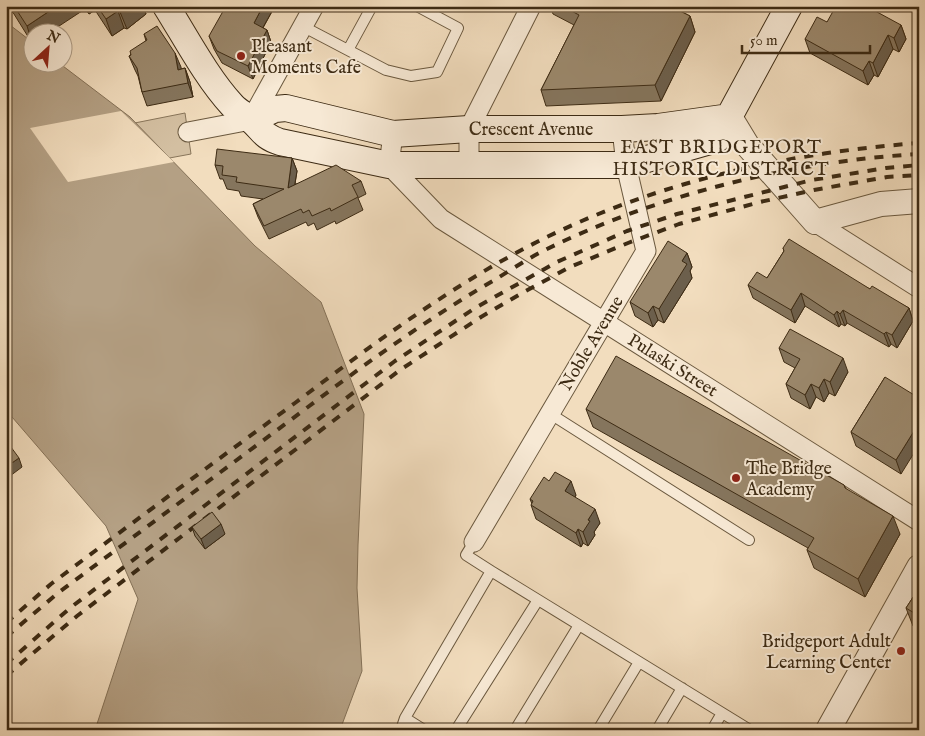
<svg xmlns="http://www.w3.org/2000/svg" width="925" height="736" font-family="'IM FELL English',serif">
<rect width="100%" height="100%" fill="#f2ddbe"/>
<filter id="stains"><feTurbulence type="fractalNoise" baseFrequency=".004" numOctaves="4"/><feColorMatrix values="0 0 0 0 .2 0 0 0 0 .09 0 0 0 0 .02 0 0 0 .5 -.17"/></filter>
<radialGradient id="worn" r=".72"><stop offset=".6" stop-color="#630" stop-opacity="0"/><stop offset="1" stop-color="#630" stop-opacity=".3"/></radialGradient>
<!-- green -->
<path fill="#d3bfa1" stroke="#88755a" d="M185,113L191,154L67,177L39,142Z"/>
<!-- water -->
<path fill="#b4a084" stroke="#847157" d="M6,22L32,42V62L59,63L130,117L255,246L321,302L364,414L358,545L357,588L362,671L340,730H95L138,599L106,526L6,410Z"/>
<!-- pier -->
<path fill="#f2ddbe" d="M121,111L174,162L68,182L30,128Z"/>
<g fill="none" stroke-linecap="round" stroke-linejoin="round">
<!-- service casing -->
<g stroke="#6a583e" stroke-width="12">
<path id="service" d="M304,27L386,70L411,76L437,72L458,28L417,6
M348,50L372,6
M549,413L749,540
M474,542L466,555L491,571
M405,718L491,571L750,730
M401,730L405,718L424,730
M456,730L538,600
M515,730L579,625
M598,730L639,662
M657,730L682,688
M712,730L722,713"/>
</g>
<!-- minor casing -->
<g stroke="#6a583e" stroke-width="21">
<path id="minor" d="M188,132L251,120L314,6
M393,134L389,165L441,219L919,521
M469,165V129L531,6
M815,222L919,288
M474,542L646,251L626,165L622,129"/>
</g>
<!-- tertiary casing -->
<g stroke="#6a583e" stroke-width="26">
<path id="tertiary" d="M730,117L747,145L815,222L881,204L919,201
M828,730L919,567"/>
</g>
<!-- secondary casing -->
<g stroke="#3d2b14" stroke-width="28">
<path id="secondary" d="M166,6C186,38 207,78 232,105C237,111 244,114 250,119C263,130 262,136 280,142L389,165H626L717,139L789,6
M251,120L275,109L286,108L393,134L469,129H622L658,127L730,117"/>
</g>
<!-- service -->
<use href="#service" stroke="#f7e9d5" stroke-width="10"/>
<!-- minor -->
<use href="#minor" stroke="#f7e9d5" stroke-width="19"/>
<!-- tertiary -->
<use href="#tertiary" stroke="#f7e9d5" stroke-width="24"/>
<!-- secondary -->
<use href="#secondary" stroke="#f7e9d5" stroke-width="26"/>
<!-- rail -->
<path stroke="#3d2b14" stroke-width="4" stroke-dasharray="9 9" stroke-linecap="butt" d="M6,623L51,584C132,523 213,463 295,403C369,347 448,288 531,245C651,183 785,153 919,143
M6,637L58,593C140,532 222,471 304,410C366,363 429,318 496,279C511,270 527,259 543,251C655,195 794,161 919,154
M6,664L70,608L395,361L475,308L557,262L627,231L677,214L812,180L886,168L919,165
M6,676L77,616L400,370L481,317L522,293L570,267L628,243L679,224L760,202L814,190L887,177L919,175"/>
</g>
<!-- wall -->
<path fill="#85755d" stroke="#3d2b14" d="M9,6H143L146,14L127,29L124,28L112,36L95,10L89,14L85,9L32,32V43Z
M275,6L263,28L267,30L271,42L253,79L222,63L214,49L209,36Z
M550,6H670L690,16L695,32L661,101L546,106L541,90L574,25L553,14Z
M827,22L901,25L906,39L899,52L893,49L878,77L874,75L868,85L810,53L805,39Z
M144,34L181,69L185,68L190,82L193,97L147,106L142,92L138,76L135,70L129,56L146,41Z
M292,158L297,171L295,184L361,181L366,194L358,198L363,210L336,224L335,221L317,230L314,223L308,226L306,222L269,239L258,217L253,204L263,199L241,196L239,191L227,189L223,179H220L215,165Z
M783,248L870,289L909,308L913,321L897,348L891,344L889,347L847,323L845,326L841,324L839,327L805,306L795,323L753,298L748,285L767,278L784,251Z
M687,253L692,267L690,271L692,278L664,323L658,320L653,327L635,316L630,302Z
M779,348L848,372L835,396L829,393L824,402L816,397L810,409L791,398L786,384L795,368L784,362Z
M885,377L901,474L856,446L851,432Z
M586,409L844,485L846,489L900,534L865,597L814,568L807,550L808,548L593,427Z
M549,481L576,495L575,497L600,523L594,532L595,535L588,546L583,543L581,547L536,519L531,505L532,504L530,499Z
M192,527L225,534L205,549L195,536Z
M919,588V630L913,626L906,608Z"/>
<!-- shaded-wall -->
<path fill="#6c5f4c" stroke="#3d2b14" d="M57,6H84L85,9L50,32H32V42L27,26Z
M86,6H94L95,10L89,14Z
M128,6H143L146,14L127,29L120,12Z
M263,6H275L258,36L254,23Z
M118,11L124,28L112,36L106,19Z
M690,16L695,32L661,101L655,85Z
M901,25L906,39L899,52L894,38Z
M267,30L271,42L253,79L248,66Z
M888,35L893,49L878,77L873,63Z
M175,53L181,67L183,83L178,70Z
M869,61L874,75L868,85L863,71Z
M185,68L190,82L193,97L188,83Z
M292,158L297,171L292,201L288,188Z
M687,253L692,267L690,271L692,278L664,323L659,309L682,261Z
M801,293L805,306L795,323L791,310Z
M653,306L658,320L653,327L648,313Z
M909,308L913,321L897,348L892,335Z
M843,310L847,323L845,326L840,314Z
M837,311L841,324L839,327L834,315Z
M886,332L891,344L889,347L884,334Z
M843,358L848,372L835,396L830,382Z
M824,379L829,393L824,402L819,388Z
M811,384L816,397L810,409L805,395Z
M919,423V445L901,474L896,460Z
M19,458L22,467L6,479V467Z
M571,481L576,495L570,505L565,491Z
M595,509L600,523L594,532L595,535L588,546L583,532L588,520Z
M893,516L900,534L865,597L858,579Z
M221,524L225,534L205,549L201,539Z
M578,529L583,543L581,547L576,533Z"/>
<!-- building -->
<path fill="#9b886c" stroke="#3d2b14" d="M14,6H57L27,26Z
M97,6H128L120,12L118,11L106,19Z
M226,6H263L254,23L267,30L248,66L217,51L209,36Z
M562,6H670L690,16L655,85L541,90L579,15Z
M836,6H866L901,25L894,38L888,35L873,63L869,61L863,71L805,39L817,17L827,22Z
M157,26L175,53L178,70L185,68L188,83L142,92L137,68L129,56L131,55L130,51L147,40L144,34Z
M217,149L292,158L288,188L336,165L361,181L352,185L358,197L331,211L330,208L312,216L309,210L303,213L301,209L264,226L253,204L284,189L236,182L237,177L222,175L223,166L215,165Z
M789,239L870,289L872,286L909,308L892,335L886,332L884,334L843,310L840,314L837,311L834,315L801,293L791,310L748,285L757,272L767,278L784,251L783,248Z
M668,241L687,253L682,261L687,264L659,309L653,306L648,313L630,302Z
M790,329L843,358L830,382L824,379L819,388L811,384L805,395L786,384L800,359L779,348Z
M616,356L844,485L845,488L893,516L858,579L807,550L814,538L586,409Z
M885,377L919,398V423L896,460L851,432Z
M8,443L19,458L6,467V445Z
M555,472L571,481L565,491L595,509L588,520L590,521L583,532L578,529L576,533L531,505L533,501L530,499L544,477L549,481Z
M212,512L221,524L201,539L192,527Z
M919,588V616L906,608Z"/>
<!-- markers -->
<g fill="#8f2418" stroke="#f7e9d5" stroke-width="2">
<circle cx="241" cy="56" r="5"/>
<circle cx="736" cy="478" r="5"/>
<circle cx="901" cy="651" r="5"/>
</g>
<g text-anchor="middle" stroke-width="4" stroke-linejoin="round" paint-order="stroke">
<!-- poi labels -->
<g font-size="18" fill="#3d2b14" stroke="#f7e9d5" text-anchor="start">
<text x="251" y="52">Pleasant<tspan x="251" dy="21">Moments Cafe</tspan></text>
<text x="746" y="474">The Bridge<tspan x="746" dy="21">Academy</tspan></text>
<text x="891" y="647" text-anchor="end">Bridgeport Adult<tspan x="891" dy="21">Learning Center</tspan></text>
</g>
<!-- street labels -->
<g font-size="18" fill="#3d2b14" stroke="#f7e9d5">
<text x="531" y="135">Crescent Avenue</text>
<text transform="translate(591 343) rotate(-59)" y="6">Noble Avenue</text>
<text transform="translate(673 365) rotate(32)" y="6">Pulaski Street</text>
</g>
<!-- neighbourhood labels -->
<g font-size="19" letter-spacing="1" fill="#3d2b14" stroke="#f7e9d5">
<text x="721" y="153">EAST BRIDGEPORT<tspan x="721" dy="22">HISTORIC DISTRICT</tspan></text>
</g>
</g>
<!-- margin -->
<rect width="925" height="736" fill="none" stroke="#f2ddbe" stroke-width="25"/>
<rect x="8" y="8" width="910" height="721" fill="none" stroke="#3d2b14" stroke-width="2.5"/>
<rect x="12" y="12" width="900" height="711" fill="none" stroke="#3d2b14"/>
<!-- north arrow -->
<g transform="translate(48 48) rotate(26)"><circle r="24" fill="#f7e9d5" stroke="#ad9d88"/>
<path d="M0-4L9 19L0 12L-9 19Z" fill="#8f2418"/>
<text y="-8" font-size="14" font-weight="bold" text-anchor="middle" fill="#3d2b14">N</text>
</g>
<!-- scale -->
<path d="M742 45v8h128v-8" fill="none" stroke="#3d2b14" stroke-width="2.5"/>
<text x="750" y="45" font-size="15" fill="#3d2b14" stroke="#f7e9d5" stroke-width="4" paint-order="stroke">50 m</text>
<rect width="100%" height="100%" filter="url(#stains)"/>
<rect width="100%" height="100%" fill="url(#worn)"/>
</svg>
